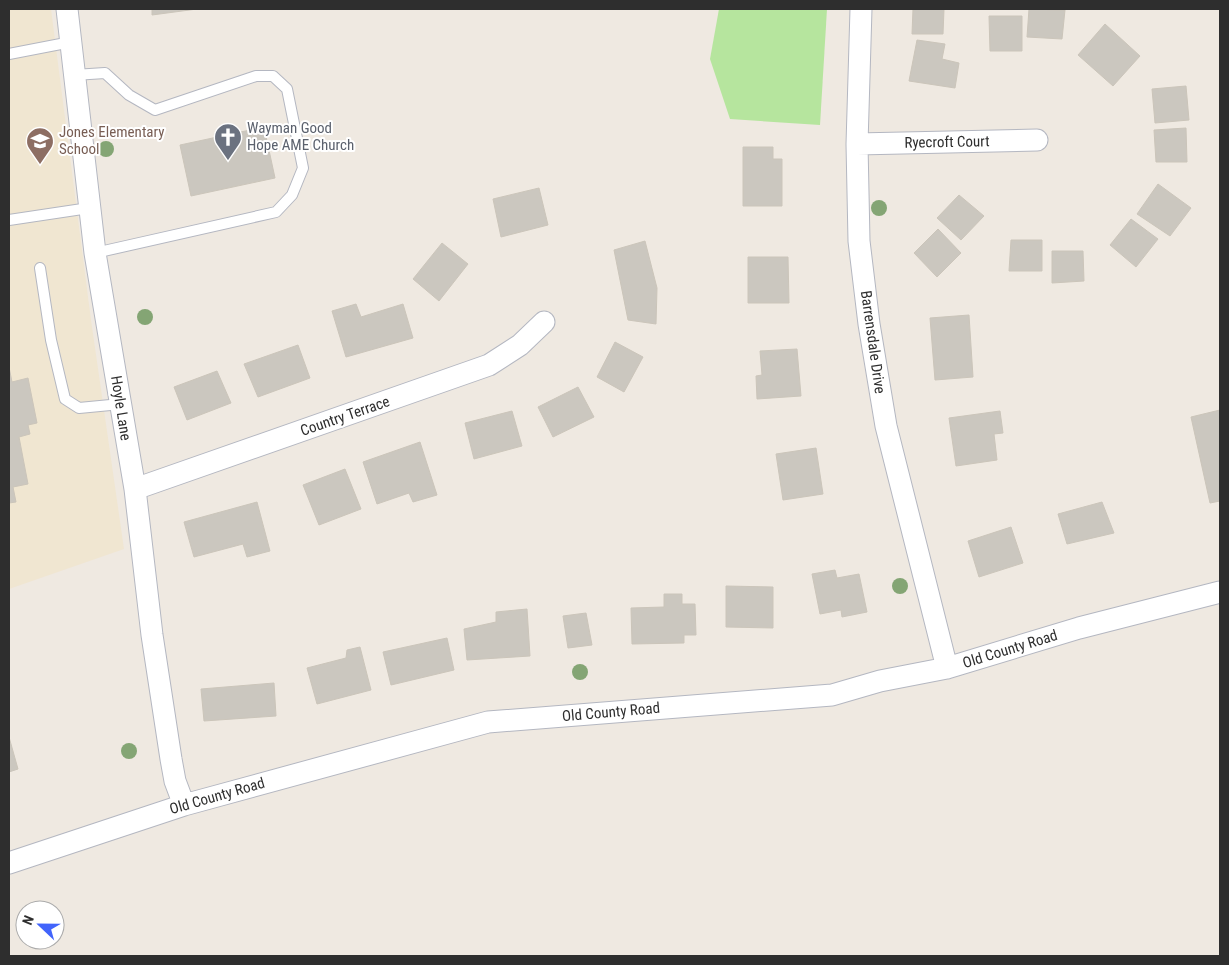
<svg xmlns="http://www.w3.org/2000/svg" width="1229" height="965" font-family="'Roboto Condensed',sans-serif">
<rect width="100%" height="100%" fill="#efe9e1"/>
<!-- education -->
<path fill="#f0e6d1" d="M9,9H51L91,320L124,549L9,589Z"/>
<!-- green -->
<path fill="#b6e59e" d="M719,9H827L820,125L730,119L710,59Z"/>
<!-- building -->
<path fill="#cbc7bf" stroke="#cbc5ba" d="M152,9H197L152,15Z
M913,9H944L943,34H912Z
M1029,9L1065,10L1062,39L1027,37Z
M989,16H1022V51H990Z
M1105,24L1140,56L1113,86L1078,55Z
M917,40L945,44L942,59L959,63L955,88L909,81Z
M1186,86L1189,120L1155,123L1152,89Z
M264,127L275,178L191,196L180,145Z
M1186,128L1187,162H1156L1154,130Z
M743,147H773V159H782V206H743Z
M1158,184L1191,208L1170,236L1137,214Z
M539,188L548,225L501,237L493,199Z
M959,195L984,216L961,240L937,218Z
M1131,219L1158,239L1136,267L1110,245Z
M938,229L961,253L937,277L914,253Z
M1011,240H1042V271H1009Z
M645,241L657,288L656,324L628,320L614,250Z
M442,243L468,264L439,301L413,279Z
M1052,251H1083L1084,281L1052,283Z
M748,257H788L789,303H748Z
M356,304L361,317L403,304L413,338L346,357L332,311Z
M969,315L973,377L935,380L930,318Z
M615,342L643,357L624,392L597,377Z
M298,345L310,378L258,397L244,364Z
M797,349L801,396L757,399L756,376L762,375L760,351Z
M9,367L12,382L28,378L37,423L28,425L30,434L19,437L28,484L13,487L16,502L9,503Z
M217,371L231,403L187,420L174,387Z
M578,387L594,417L553,437L538,407Z
M1220,410V501L1210,503L1191,417Z
M512,411L522,446L474,459L465,423Z
M1000,411L1003,433L994,434L997,460L956,466L949,418Z
M420,442L437,495L413,502L409,493L377,504L363,462Z
M816,448L823,494L783,500L776,454Z
M345,469L361,509L319,525L303,485Z
M257,502L270,551L247,557L243,544L194,557L184,522Z
M1102,502L1114,533L1067,544L1058,514Z
M1011,527L1023,563L979,577L968,541Z
M835,570L837,578L859,574L867,612L842,617L841,610L820,614L812,574Z
M726,586L773,587V628L726,627Z
M664,594H682V604H695L696,635H684V643L632,644L631,608L664,607Z
M527,609L530,656L467,660L464,629L496,622V612Z
M586,613L592,645L568,648L563,616Z
M447,638L454,670L391,685L383,652Z
M360,647L371,690L317,704L307,668L346,658L347,650Z
M274,683L276,716L204,721L201,689Z
M9,737L18,769L9,772Z"/>
<g fill="none" stroke-linecap="round" stroke-linejoin="round">
<!-- service casing -->
<g stroke="#b4b7c1" stroke-width="12">
<path id="service" d="M9,54L71,42
M74,75L105,73L129,95L155,110L256,76H273L287,89L303,168L292,195L276,212L95,253
M9,220L89,208
M40,268L51,340L65,399L79,408L121,404"/>
</g>
<!-- minor casing -->
<g stroke="#b4b7c1" stroke-width="23">
<path id="minor" d="M67,9L95,253L135,489L152,635L171,759L175,781L184,805
M861,9L857,144L859,241L869,324L886,426L947,668
M857,144L1037,140
M135,489L489,365L520,345L544,322
M9,863L184,805L488,722L832,695L880,681L947,668L1079,628L1220,592"/>
</g>
<!-- service -->
<use href="#service" stroke="#fff" stroke-width="10"/>
<!-- minor -->
<use href="#minor" stroke="#fff" stroke-width="21"/>
</g>
<!-- trees -->
<g fill="#84a574">
<circle cx="106" cy="149" r="8"/>
<circle cx="879" cy="208" r="8"/>
<circle cx="145" cy="317" r="8"/>
<circle cx="900" cy="586" r="8"/>
<circle cx="580" cy="672" r="8"/>
<circle cx="129" cy="751" r="8"/>
</g>
<!-- icons -->
<defs>
<g id="church-pin" transform="scale(1.4375)"><path d="M0 17L-7.5 6A9.5 9.5 0 1 1 7.5 6Z" fill="#6b7280" stroke="#fff"/><path d="M-1.2-6h2.4v3.5h3.3v2.4h-3.3V6h-2.4V-.1h-3.3v-2.4h3.3Z" fill="#fff"/></g>
<g id="school-pin" transform="scale(1.4375)"><path d="M0 17L-7.5 6A9.5 9.5 0 1 1 7.5 6Z" fill="#8d6e63" stroke="#fff"/><path d="M0-5L7-2L0 1L-7-2ZM-4 1L0 2.5L4 1V4Q0 6-4 4Z" fill="#fff"/></g>
</defs>
<g fill-rule="evenodd">
<use href="#church-pin" x="228" y="137"/>
<use href="#school-pin" x="40" y="141"/>
</g>
<g text-anchor="middle" stroke-width="4" stroke-linejoin="round" paint-order="stroke">
<!-- worship labels -->
<g font-size="15" fill="#5b616d" stroke="#fff" text-anchor="start">
<text x="247" y="133">Wayman Good<tspan x="247" dy="17">Hope AME Church</tspan></text>
</g>
<!-- education labels -->
<g font-size="15" fill="#785e54" stroke="#fff" text-anchor="start">
<text x="59" y="137">Jones Elementary<tspan x="59" dy="17">School</tspan></text>
</g>
<!-- street labels -->
<g font-size="15" fill="#2e2e2e" stroke="#fff">
<text transform="translate(947 142) rotate(-1)" y="5">Ryecroft Court</text>
<text transform="translate(873 342) rotate(82)" y="5">Barrensdale Drive</text>
<text transform="translate(121 408) rotate(81)" y="5">Hoyle Lane</text>
<text transform="translate(345 416) rotate(-19)" y="5">Country Terrace</text>
<text transform="translate(1010 649) rotate(-17)" y="5">Old County Road</text>
<text transform="translate(611 712) rotate(-5)" y="5">Old County Road</text>
<text transform="translate(217 796) rotate(-16)" y="5">Old County Road</text>
</g>
</g>
<!-- border -->
<rect width="1229" height="965" fill="none" stroke="#2e2e2e" stroke-width="20"/>
<!-- north arrow -->
<g transform="translate(40 925) rotate(292)"><circle r="24" fill="#ffffff" stroke="#ababab"/>
<path d="M0-4L9 19L0 12L-9 19Z" fill="#4264fb"/>
<text y="-8" font-size="14" font-weight="bold" text-anchor="middle" fill="#2e2e2e">N</text>
</g>
</svg>
